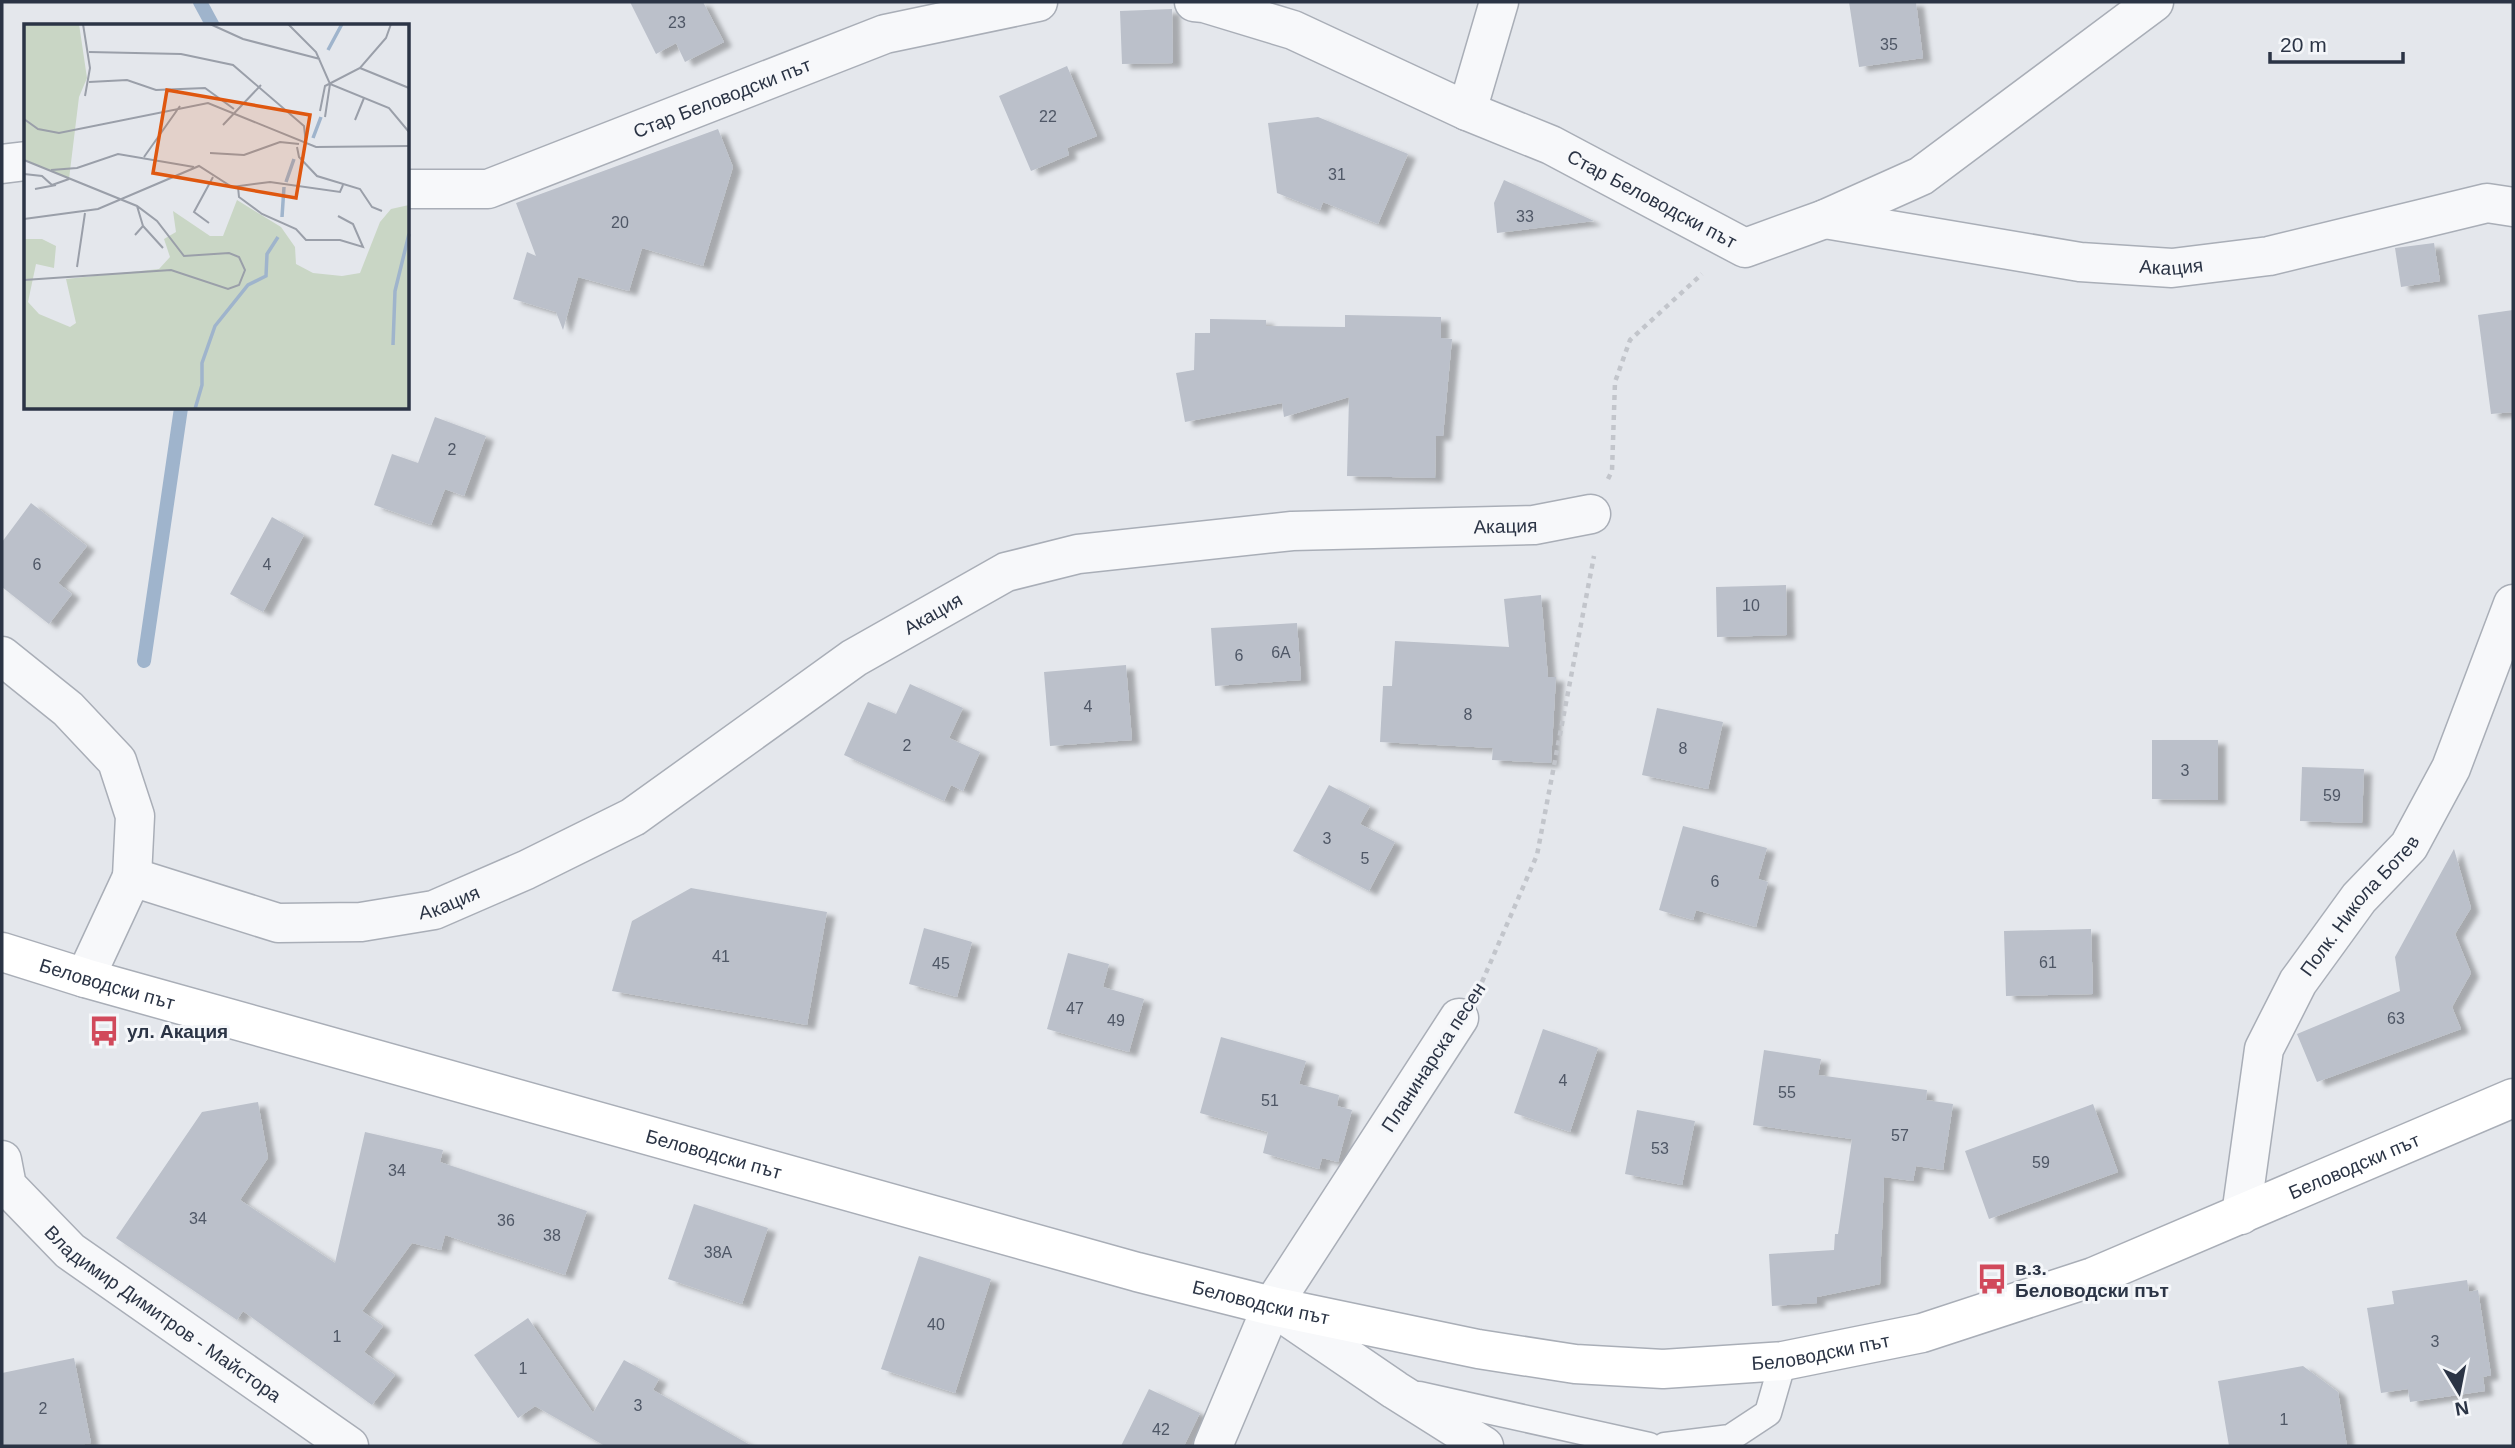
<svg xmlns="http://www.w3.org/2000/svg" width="2515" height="1448" font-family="Arial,sans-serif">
<defs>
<filter id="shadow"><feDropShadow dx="8" dy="4.5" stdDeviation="2" flood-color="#0004"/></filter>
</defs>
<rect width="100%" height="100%" fill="#e4e7ec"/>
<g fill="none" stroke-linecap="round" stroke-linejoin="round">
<!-- stream -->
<path stroke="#9fb4cc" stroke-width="14" d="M200,2L213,26
M144,661L181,408"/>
</g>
<!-- building -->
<path fill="#bbc0ca" filter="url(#shadow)" d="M630,2H703L724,42L685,62L676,43L656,54Z
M1849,2H1916L1923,58L1859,67Z
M1172,9L1173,63L1122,64L1120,11Z
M1067,66L1097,136L1067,148L1069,155L1031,171L999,96Z
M1318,117L1408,154L1378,224L1323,202L1320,210L1277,193L1268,123Z
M718,129L733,167L703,266L642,248L629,291L578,277L563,330L556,312L513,299L527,252L536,256L516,203Z
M1504,180L1594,221L1497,233L1494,203Z
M2434,243L2440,281L2401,287L2395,248Z
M2513,310V412L2491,414L2478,315Z
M1345,315L1441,317V338L1452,339L1443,436H1436L1435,478L1347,476L1349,397L1284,417L1282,403L1185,422L1176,373L1194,370L1195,333H1210V319L1266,320V326L1345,327Z
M435,417L486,436L464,496L445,489L431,525L374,505L392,454L418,463Z
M31,503L87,546L58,583L72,594L49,624L2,587V542Z
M272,517L304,535L263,612L230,594Z
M1786,585L1787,635L1717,637L1716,587Z
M1541,595L1548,677H1556L1551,763L1492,760L1493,748L1380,742L1383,686H1392L1395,641L1509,647L1504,599Z
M1297,623L1301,680L1215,686L1211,628Z
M1126,665L1132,740L1050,746L1044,672Z
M910,684L963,708L949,738L980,752L963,791L951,785L944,801L844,755L868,702L896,714Z
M1657,708L1723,722L1708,789L1642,775Z
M2152,740H2218V800L2152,799Z
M2302,767L2364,769L2362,823L2300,821Z
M1329,785L1370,806L1360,824L1395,842L1369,891L1293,851Z
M1683,826L1767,848L1758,879L1768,882L1756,927L1696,910L1693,920L1659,910Z
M2454,849L2471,908L2455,934L2471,973L2452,1007L2461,1029L2317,1082L2297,1034L2400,991L2395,957Z
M691,888L827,912L807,1025L612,991L632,921Z
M924,928L972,942L957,997L909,984Z
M2091,929L2093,994L2006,996L2004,931Z
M1068,953L1109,964L1103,987L1144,999L1129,1052L1047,1029Z
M1543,1029L1598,1048L1570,1132L1514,1113Z
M1221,1037L1306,1061L1299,1084L1339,1095L1337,1106L1352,1110L1338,1162L1322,1158L1319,1169L1263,1153L1268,1132L1200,1113Z
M1764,1050L1821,1059L1818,1075L1927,1090L1926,1100L1953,1104L1943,1170L1916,1166L1913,1181L1884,1177L1880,1284L1817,1297V1303L1772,1306L1769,1254L1834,1250L1835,1234H1838L1852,1139L1753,1125Z
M258,1102L268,1158L240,1200L335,1263L365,1132L443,1150L440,1162L587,1211L565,1275L445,1235L441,1250L412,1243L362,1311L383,1326L364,1352L395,1375L372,1405L243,1311L237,1320L116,1238L202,1112Z
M2093,1104L2118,1172L1989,1219L1965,1151Z
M1637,1110L1695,1121L1682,1185L1625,1174Z
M694,1204L768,1228L742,1304L668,1279Z
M919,1256L991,1279L955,1393L881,1369Z
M2467,1280L2469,1292L2478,1290L2491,1375L2483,1377L2485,1391L2410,1402L2408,1389L2381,1393L2367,1308L2394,1304L2392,1291Z
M528,1318L593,1413L624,1360L659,1379L653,1390L752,1446H605L535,1406L518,1418L474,1355Z
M74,1358L91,1443L73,1446H2V1373Z
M2303,1366L2338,1392L2347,1446H2229L2218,1381Z
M1149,1389L1200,1413L1184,1446H1121Z"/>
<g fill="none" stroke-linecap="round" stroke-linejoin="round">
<!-- lane casing -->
<g stroke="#a9aeb7" stroke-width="29">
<path id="lane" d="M1419,1395L1649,1446
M1665,1446L1730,1438L1768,1413L1783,1361"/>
</g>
<!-- street casing -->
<g stroke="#a9aeb7" stroke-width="41">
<g id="street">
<path id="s1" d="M1194,2L1204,3L1293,30L1467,111L1551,145L1745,248L1825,219L1921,176L2154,2"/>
<path d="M1467,111L1499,2"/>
<path d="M2,164L26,161"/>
<path id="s2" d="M408,189H488L885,34L1038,2"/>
<path id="s3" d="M1825,219L2080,262L2172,268L2269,256L2487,203L2513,207"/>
<path d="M2,656L68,709L117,761L135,816L132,877"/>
<path id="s4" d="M85,978L132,877L278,923L361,922L434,910L526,870L633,817L854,658L1006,572L1078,554L1292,531L1534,525L1591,514"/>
<path id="s5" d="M2,1160L7,1186L70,1251L349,1446"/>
<path id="s6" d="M2241,1215L2264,1049L2298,982L2359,898L2409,846L2451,768L2513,604"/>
<path d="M1272,1306L1395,1390L1484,1446"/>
<path d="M1213,1446L1272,1306L1459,1018"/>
</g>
</g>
<!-- secondary casing -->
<g stroke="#a9aeb7" stroke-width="41">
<g id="secondary">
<path id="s7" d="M2,952L85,978L1137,1272L1272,1306L1478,1349L1575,1364L1663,1369L1783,1361L1922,1333L2093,1277L2513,1098"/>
</g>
</g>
<!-- path -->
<path stroke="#c2c5cb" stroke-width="4.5" stroke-dasharray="5 5" stroke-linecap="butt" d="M1608,479L1612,471L1615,382L1630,340L1702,274
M1482,982L1537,855L1594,556"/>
<!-- lane -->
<use href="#lane" stroke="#f7f8fa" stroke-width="26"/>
<!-- street -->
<use href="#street" stroke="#f7f8fa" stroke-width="38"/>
<!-- secondary -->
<use href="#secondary" stroke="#fff" stroke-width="38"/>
</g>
<!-- icons -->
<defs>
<g id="bus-bare" transform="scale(2.415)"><path d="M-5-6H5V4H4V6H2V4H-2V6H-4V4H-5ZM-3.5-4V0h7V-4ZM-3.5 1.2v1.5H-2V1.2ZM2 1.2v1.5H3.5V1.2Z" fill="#d1495b" stroke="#f4f6f9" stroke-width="2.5" paint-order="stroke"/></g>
</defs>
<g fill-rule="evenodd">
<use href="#bus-bare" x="104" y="1031"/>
<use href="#bus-bare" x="1992" y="1279"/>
</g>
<g text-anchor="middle" stroke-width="6" stroke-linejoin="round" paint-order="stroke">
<!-- number labels -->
<g font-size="16" fill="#4f5766">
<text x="677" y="28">23</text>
<text x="1889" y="50">35</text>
<text x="1048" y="122">22</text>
<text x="1337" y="180">31</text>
<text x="1525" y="222">33</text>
<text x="620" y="228">20</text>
<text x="452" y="455">2</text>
<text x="37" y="570">6</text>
<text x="267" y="570">4</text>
<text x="1751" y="611">10</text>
<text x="1281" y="658">6А</text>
<text x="1239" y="661">6</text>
<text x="1088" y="712">4</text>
<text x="1468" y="720">8</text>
<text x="907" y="751">2</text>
<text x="1683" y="754">8</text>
<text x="2185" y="776">3</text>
<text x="2332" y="801">59</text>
<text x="1327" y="844">3</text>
<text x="1365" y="864">5</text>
<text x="1715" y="887">6</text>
<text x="721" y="962">41</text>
<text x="2048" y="968">61</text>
<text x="941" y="969">45</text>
<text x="1075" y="1014">47</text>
<text x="2396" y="1024">63</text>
<text x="1116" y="1026">49</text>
<text x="1563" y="1086">4</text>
<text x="1787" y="1098">55</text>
<text x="1270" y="1106">51</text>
<text x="1900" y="1141">57</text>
<text x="1660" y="1154">53</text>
<text x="2041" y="1168">59</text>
<text x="397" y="1176">34</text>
<text x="198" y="1224">34</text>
<text x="506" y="1226">36</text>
<text x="552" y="1241">38</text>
<text x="718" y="1258">38А</text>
<text x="936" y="1330">40</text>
<text x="337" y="1342">1</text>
<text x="2435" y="1347">3</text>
<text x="523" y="1374">1</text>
<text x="638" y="1411">3</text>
<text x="43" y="1414">2</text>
<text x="2284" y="1425">1</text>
<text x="1161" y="1435">42</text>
</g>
<!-- street labels -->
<g font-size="19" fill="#2b3445" stroke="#f4f6f9">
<text dy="7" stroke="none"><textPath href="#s2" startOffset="331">Стар Беловодски път</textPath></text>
<text dy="7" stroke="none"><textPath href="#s1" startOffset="500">Стар Беловодски път</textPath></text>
<text dy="7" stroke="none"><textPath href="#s3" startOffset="350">Акация</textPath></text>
<text dy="7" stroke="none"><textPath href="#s4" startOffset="1591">Акация</textPath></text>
<text dy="7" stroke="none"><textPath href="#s4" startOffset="1004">Акация</textPath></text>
<text dy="7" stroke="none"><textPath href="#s4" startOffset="438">Акация</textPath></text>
<text dy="7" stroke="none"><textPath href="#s6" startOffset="341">Полк. Никола Ботев</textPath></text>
<text dy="7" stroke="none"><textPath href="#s7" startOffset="110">Беловодски път</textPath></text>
<text transform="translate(1433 1057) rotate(-57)" y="7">Планинарска песен</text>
<text dy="7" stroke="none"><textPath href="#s7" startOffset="740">Беловодски път</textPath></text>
<text dy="7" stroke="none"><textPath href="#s7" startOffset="2441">Беловодски път</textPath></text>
<text dy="7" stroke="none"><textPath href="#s7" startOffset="1307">Беловодски път</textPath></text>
<text dy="7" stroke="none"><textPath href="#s5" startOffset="229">Владимир Димитров - Майстора</textPath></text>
<text dy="7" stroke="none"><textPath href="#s7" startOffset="1874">Беловодски път</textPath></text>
</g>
<!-- poi labels -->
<g font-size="19" font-weight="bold" fill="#2b3445" stroke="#f4f6f9" text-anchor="start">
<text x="127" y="1038">ул. Акация</text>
<text x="2015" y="1275">в.з.<tspan x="2015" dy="22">Беловодски път</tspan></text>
</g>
</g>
<!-- overview -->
<g transform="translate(24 24)">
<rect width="385" height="385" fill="#e4e7ec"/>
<path d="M0,0H55L63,54L55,73L45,155L0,136ZM213,176L257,203L271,223L272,240L289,249L318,252L336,249L356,198L367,185L385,181V385H0V215H18L32,222L30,244L12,240L4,278L15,290L46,303L52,299L42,255L135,245L146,233L140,215L152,208L149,187L186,212H199Z" fill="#c9d6c5"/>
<path fill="none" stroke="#9fb4cc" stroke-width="3.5" d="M304,26L318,0M289,114L297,93M262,158L270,135M258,193L260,163M369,321L371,267L385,210M171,385L178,361V339L191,302L224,261L242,252L243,230L254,213"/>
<path fill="none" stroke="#9a9fa9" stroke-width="2" d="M59,0L66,44L61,72M186,0L219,15L296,35M264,0L292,28L306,60L365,84L385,108M65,28L157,30L209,41L280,102L282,120M336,44L385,64M65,58L103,56L132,66L181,64L210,85M296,87L301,62L336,44L362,14L367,0M301,93L306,60M0,95L14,105L35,109L184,79L292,123L385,122M331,96L340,74M199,101L237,61M273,123L275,133L293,152L336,165L348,183L358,187M186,129L220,131L256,118L275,120M120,133L156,82M0,136L113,182L133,197L160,232L205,229L215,233L221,246L215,261L204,265L147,246L0,256M27,146L53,144L94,130L170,143M0,150L18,152L28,161L45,155M214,163L215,173L238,190L272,205L282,216H316L339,223L329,200L314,192M11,165L32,161M0,195L74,185L175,142L208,163L246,158L316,168L319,161M185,199L170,188L189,153M119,202L139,224M111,211L119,202L113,182M53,243L61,189"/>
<path fill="#df570f" fill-opacity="0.15" stroke="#df570f" stroke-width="3.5" d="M143,66L286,91L272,174L129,149Z"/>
<rect width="385" height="385" fill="none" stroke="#2b3445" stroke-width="3.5"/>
</g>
<!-- border -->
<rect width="2515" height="1448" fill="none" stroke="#2b3445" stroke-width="7"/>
<!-- north arrow -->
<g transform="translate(2459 1392) rotate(170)" stroke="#f4f6f9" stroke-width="5" paint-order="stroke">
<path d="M0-5L12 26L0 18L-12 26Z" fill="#2b3445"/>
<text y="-10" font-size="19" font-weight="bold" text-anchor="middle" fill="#2b3445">N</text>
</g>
<!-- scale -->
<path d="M2270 52v10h133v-10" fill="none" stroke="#2b3445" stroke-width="3.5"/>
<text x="2280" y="52" font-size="21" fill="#2b3445" stroke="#f4f6f9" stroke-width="5" paint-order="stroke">20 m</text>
</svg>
